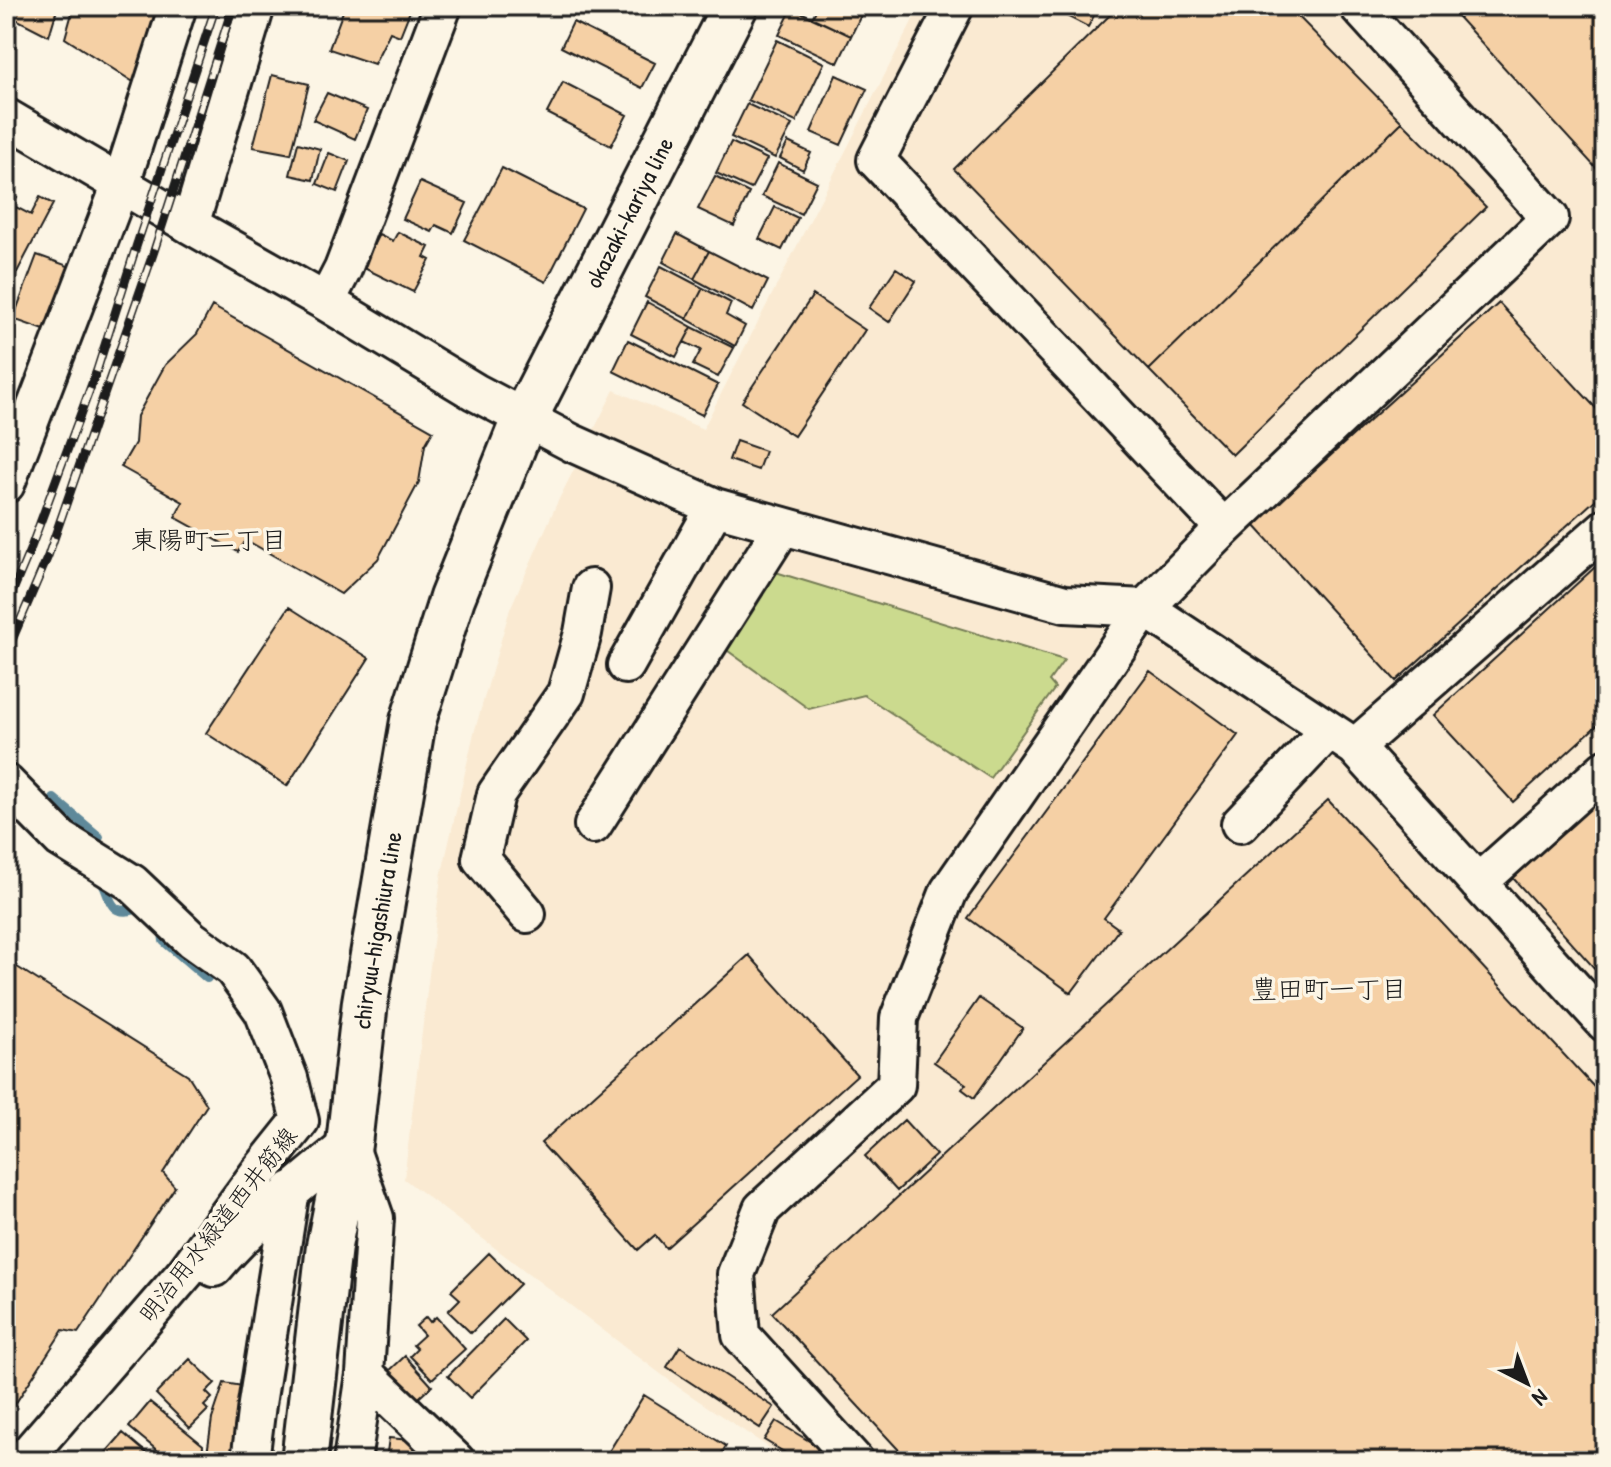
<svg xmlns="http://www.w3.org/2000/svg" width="1611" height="1467" font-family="'Patrick Hand','Klee One',sans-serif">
<rect width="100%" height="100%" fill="#fcf5e5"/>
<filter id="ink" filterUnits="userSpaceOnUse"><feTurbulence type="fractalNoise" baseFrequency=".0125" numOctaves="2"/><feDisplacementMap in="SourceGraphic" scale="16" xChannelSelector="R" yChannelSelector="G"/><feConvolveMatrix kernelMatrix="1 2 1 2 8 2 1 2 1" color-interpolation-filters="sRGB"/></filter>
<g filter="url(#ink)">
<!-- built -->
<path fill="#faead2" d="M920,6H1605V1461H789L678,1387L404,1179L441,877L474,733L510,609L557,503L614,390L703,429Z"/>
<!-- green -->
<path fill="#cbda8e" stroke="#747b55" stroke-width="2" d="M769,570L1064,660L1049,681L1055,688L990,778L864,695L809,709L717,643Z"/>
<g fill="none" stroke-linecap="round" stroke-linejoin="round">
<!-- stream -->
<path stroke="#5f899a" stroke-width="10" d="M54,799L99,837
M100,879C112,892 105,918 136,909L142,914
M158,927L163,932L164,941L207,978"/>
</g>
<!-- building -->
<path fill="#f5d0a5" stroke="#1c1c1c" stroke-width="2" d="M6,6H58L49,36L6,14Z
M74,6H162L138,85L65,38Z
M345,6H412L400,36L390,32L374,64L329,49Z
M818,6H847L862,13L851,36L812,18Z
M1047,6H1099L1088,27Z
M1119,6H1288L1402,122L1149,370L954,169Z
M1448,6H1605V178Z
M792,8L851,36L838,63L779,35Z
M573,22L655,63L642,88L561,47Z
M777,40L824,63L796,122L748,100Z
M272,75L309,84L291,154L253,147Z
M836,75L867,89L841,145L811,132Z
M563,82L627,115L611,146L547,113Z
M327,93L367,110L355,139L313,120Z
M747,104L792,125L775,158L731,137Z
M1402,122L1486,207L1232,455L1149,370Z
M731,142L767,159L751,189L716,173Z
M788,142L811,153L803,170L780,158Z
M298,143L320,149L313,180L290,175Z
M329,153L349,161L337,192L317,184Z
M778,163L817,182L801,214L762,196Z
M502,168L583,209L546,282L464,240Z
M715,176L749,193L734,226L698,209Z
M420,182L467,203L453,233L436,225L432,232L403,219Z
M6,192L17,198L6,219Z
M40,197L53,204L6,293V226L16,207L31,215Z
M775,207L798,218L782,250L759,239Z
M398,232L429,247L424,257L430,260L413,292L362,267L379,234L393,241Z
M677,234L709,251L694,279L663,262Z
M709,251L768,281L753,311L694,279Z
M37,255L71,267L47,331L13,319Z
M661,266L703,288L687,319L645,297Z
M896,268L916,281L889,322L869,308Z
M703,288L731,303L726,315L745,326L735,346L687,319Z
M813,295L865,330L794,436L742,402Z
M647,302L692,327L676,357L631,334Z
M1499,303L1605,418V491L1396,681L1254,525Z
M212,306L433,431L425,445L419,482L378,559L341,594L246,540L238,552L175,517L183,502L121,467L135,443L137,416L165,365L197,334Z
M692,327L734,348L718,377L693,365L701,350L684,342Z
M628,340L718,385L702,415L613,371Z
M736,441L765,451L758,470L729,460Z
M1605,558V718L1513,802L1433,715Z
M289,607L369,658L287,786L206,733Z
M1150,671L1238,735L1104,918L1119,929L1071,993L968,918Z
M1605,794V980L1513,878Z
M1328,800L1605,1099V1461H909L772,1313Z
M749,955L857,1075L666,1248L655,1235L638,1250L541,1143Z
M6,960L188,1075L207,1105L163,1173L175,1187L78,1333L63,1330L6,1418Z
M979,998L1023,1028L974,1098L962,1089L966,1084L934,1062Z
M904,1120L936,1155L897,1191L865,1156Z
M489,1253L520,1284L471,1333L448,1311L460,1299L451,1291Z
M426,1317L430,1322L436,1317L465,1349L432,1379L410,1356L417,1349L413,1345L424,1335L416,1326Z
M504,1319L526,1341L470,1398L448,1376Z
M680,1346L774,1407L760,1428L667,1367Z
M405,1356L432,1386L413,1403L386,1374Z
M190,1359L215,1383L206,1392L212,1398L204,1406L208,1410L190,1428L156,1394Z
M224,1383L243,1386L233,1461H206L212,1419Z
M644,1395L726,1446L717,1461H603Z
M150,1402L203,1445L202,1461H170L129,1427Z
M776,1421L819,1447L811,1461H799L764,1440Z
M123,1433L156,1461H109L103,1456Z
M389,1438L420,1441L418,1455L387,1452Z
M371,1454L434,1461H370Z"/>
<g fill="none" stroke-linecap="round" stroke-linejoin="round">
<!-- minor casing -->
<g stroke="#1c1c1c" stroke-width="42">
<path id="minor" d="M955,6L876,160L1224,528
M6,117L190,225L326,302L475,392L572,443L715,507L1065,604L1145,608L1355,747L1605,1023
M190,225L256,6
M326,302L343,269L443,6
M6,484L121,184L178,6
M626,665L715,507
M1355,747L1605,528
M6,783L61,839L132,883L191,939L233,969L263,1011L289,1078L300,1121L260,1171L185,1273L22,1461
M1240,824L1329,730
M593,825L783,526
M1478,883L1605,769
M527,914L481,859L496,794L566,693L583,633L591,588
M214,1268C254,1221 301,1183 349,1144L375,1218L365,1374L352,1461
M365,1374L456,1461
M250,1461L257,1404L291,1190
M855,1461L741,1335L736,1274L762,1209L896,1085L899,1018L949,891L1145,608L1224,528L1550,218L1358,6"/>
</g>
<!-- major casing -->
<g stroke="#1c1c1c" stroke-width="50">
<g id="major">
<path id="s1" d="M304,1461L329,1246L349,1144L365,1002L413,721L452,598L524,419L735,6"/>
</g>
</g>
<!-- minor -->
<use href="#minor" stroke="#fcf5e5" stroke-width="36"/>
<!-- major -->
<use href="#major" stroke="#fcf5e5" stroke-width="44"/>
<!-- rail casing -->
<g stroke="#1c1c1c" stroke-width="9">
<path id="rail" d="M6,607L30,550L97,370L137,244L216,6
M6,654L48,556L153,254L233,6"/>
</g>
<!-- rail -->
<use href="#rail" stroke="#fcf5e5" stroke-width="6" stroke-dasharray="18" stroke-linecap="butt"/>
</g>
</g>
<g text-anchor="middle" stroke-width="7" stroke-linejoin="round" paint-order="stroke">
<!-- street labels -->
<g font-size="24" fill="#1c1c1c" stroke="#fcf5e5">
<text dy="8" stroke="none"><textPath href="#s1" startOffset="1302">okazaki-kariya line</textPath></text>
<text dy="8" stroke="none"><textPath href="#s1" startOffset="536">chiryuu-higashiura line</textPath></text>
<text transform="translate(218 1225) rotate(-52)" y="8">明治用水緑道西井筋線</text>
</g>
<!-- neighbourhood labels -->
<g font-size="26" fill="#1c1c1c" stroke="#fcf5e5">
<text x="209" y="549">東陽町二丁目</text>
<text x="1329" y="998">豊田町一丁目</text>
</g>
</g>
<!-- margin -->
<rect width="1611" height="1467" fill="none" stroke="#fcf5e5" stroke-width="32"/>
<rect x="16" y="16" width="1579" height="1435" fill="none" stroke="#1c1c1c" stroke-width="3" filter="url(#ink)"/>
<!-- north arrow -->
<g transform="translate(1527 1383) rotate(138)" stroke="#fcf5e5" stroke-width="6" paint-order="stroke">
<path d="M0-6L14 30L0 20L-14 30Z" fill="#1c1c1c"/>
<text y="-12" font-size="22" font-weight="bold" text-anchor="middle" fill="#1c1c1c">N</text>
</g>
</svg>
